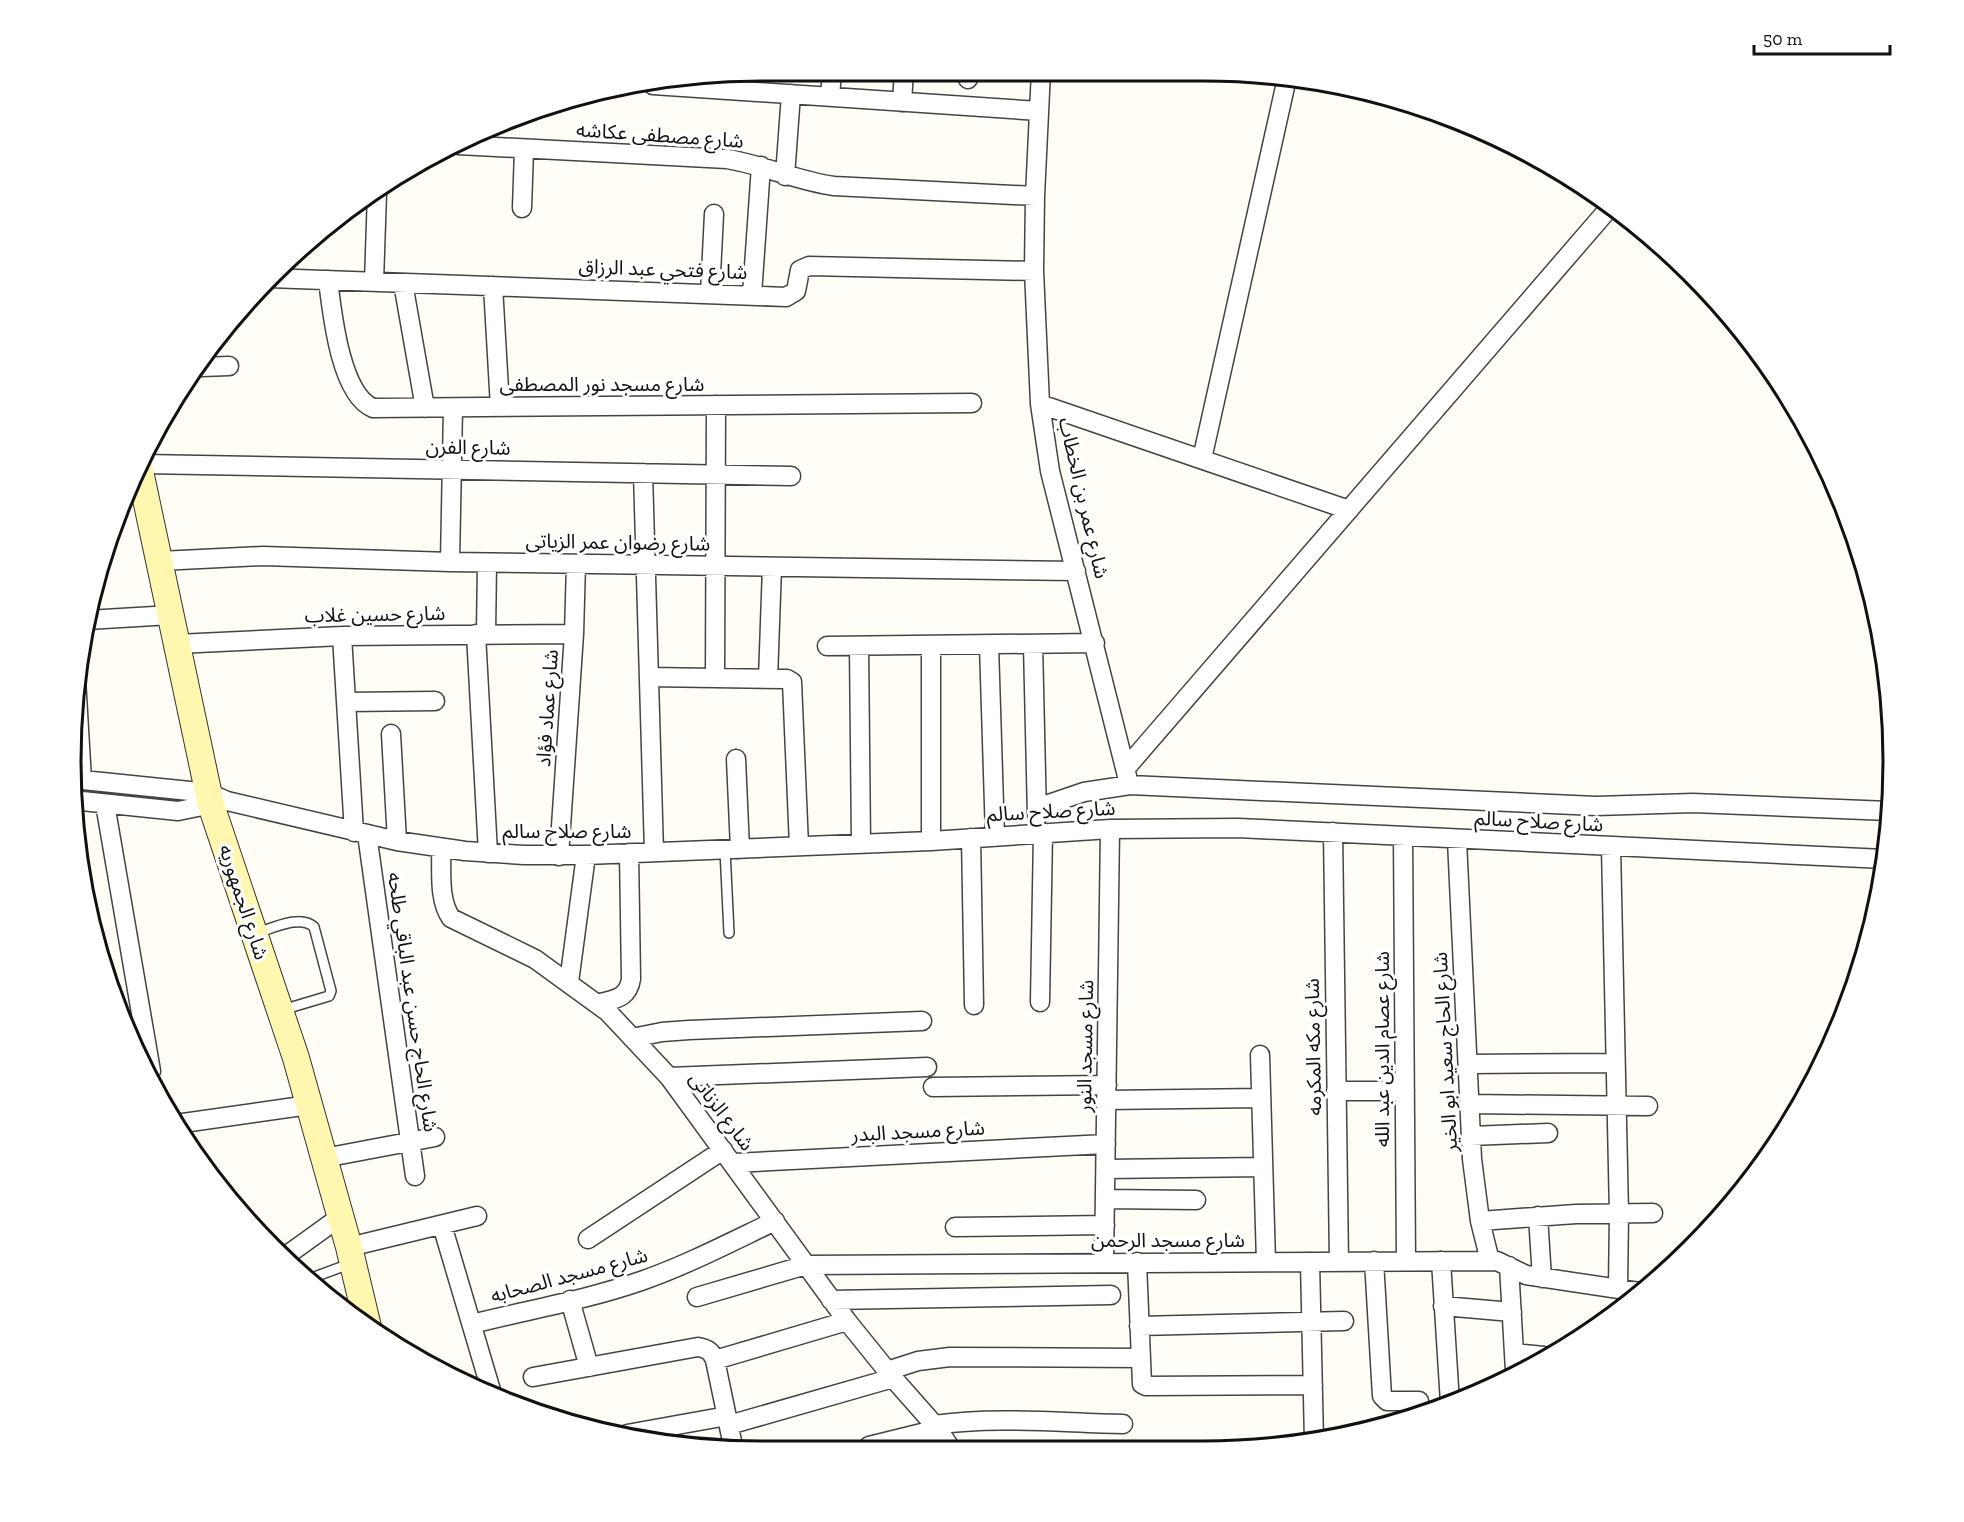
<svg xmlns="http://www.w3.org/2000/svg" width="1964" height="1522" font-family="'Zilla Slab','Noto Sans Arabic',serif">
<rect width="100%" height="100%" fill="#fffdf5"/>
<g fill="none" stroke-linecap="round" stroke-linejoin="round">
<!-- service casing -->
<g stroke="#444" stroke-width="12">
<path id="service" d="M725,850L729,933
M257,933C273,928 301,914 314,927L331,991L329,996L282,1010
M309,1279L352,1263"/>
</g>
<!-- minor casing -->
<g stroke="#444" stroke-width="21">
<path id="minor" d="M1041,71L1035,196L1034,271L1040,404L1050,471L1127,776
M968,79L969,71
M653,85L1039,111
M830,97L832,71
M902,102L904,71
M458,145L727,159C764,165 797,181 834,186L1035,196
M785,176L791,94
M522,208L524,150
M269,278L786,297L796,291L800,270L809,266L1034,271
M328,280C332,312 340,394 373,408L972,403
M374,282L377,193
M403,283L425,408
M493,286L500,407
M710,294L714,214
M752,295L761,166
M201,367L229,366
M1040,404L1349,510
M1202,459L1287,78
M143,464L791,476
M643,473L654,852
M160,561L263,556L450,562L1076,571
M450,562L453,408
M87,620L171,615
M486,633L487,563
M476,634L488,853
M342,636L354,832
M177,644L342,636L574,634
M1033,644L1037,817
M931,645V841
M989,645L995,837
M827,646L1095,643
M859,646L861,844
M649,677L787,679L792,682L799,846
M76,678L82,780
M715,678L716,405
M768,679L772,567
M346,702L435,701
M391,734L397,841
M736,759L740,849
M1126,768L1611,206
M73,779L209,793L227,801L397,841L465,851L524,855H586L931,841L1110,829L1238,828L1884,859
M72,800L178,811L222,802
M105,804L151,1071
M1037,808L1084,792L1130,785L1596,806L1693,803L1889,811
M1333,832L1339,1262
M367,834L415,1176
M1403,836L1406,1261
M971,838L974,1005
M1457,840L1472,1159L1480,1221L1490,1261
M1611,847L1619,1214L1618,1289
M441,848C442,871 438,899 451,918L535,959L608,1012L669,1077L847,1321L893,1378L938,1429L949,1446
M559,856L574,634L576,564
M569,982L586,855
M1040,1002L1043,833
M597,1004C614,999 628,999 631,979L629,853
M632,1038L662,1032L689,1030L922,1021
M1260,1055L1266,1262
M1468,1064L1615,1063
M669,1077L927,1067
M933,1087L1107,1085
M1336,1091H1405
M1106,1100L1261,1098
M1470,1104L1648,1106
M176,1124L309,1105
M1471,1136L1548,1133
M324,1158L435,1137
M733,1163L1106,1144
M1106,1169L1263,1167
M1105,1199L1196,1200
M1538,1216L1542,1278
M1480,1221L1576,1214L1653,1213
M442,1225L493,1397
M955,1227L1105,1225
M588,1239L723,1150
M349,1247L477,1216
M283,1258L340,1217
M1374,1261L1382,1396L1387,1401H1419
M1441,1261L1450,1403
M1137,1262L1142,1384L1146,1386L1313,1385
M1310,1262L1314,1441
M1104,1263L1110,829
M1509,1266L1515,1371
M697,1297L806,1265L1497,1261L1526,1275L1639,1292
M570,1300L589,1367
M831,1300L1111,1295
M1443,1306L1512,1312
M472,1324C528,1310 586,1300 641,1281C687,1265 731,1242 775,1221
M1139,1326L1344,1321
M1514,1353L1544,1356
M715,1360L847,1321
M887,1371L918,1361L950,1357L1141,1358
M533,1377L698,1347C708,1349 711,1351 715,1360L733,1446
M729,1425L893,1378
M934,1425C996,1416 1061,1423 1123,1424
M627,1434L727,1416
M869,1446L938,1429"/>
</g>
<!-- secondary casing -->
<g stroke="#333" stroke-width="28">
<path id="secondary" d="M140,471L211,805L296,1058L349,1247L368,1327"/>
</g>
<!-- service -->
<use href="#service" stroke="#fff" stroke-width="9"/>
<!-- minor -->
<use href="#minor" stroke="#fff" stroke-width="18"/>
<!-- secondary -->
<use href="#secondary" stroke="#fff6b0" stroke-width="26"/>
</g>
<g text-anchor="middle" stroke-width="6" stroke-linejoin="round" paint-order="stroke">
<!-- street labels -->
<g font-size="20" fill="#111" stroke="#fff">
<text transform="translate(660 135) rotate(4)" y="7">شارع مصطفى عكاشه</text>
<text transform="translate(663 269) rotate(2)" y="7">شارع فتحي عبد الرزاق</text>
<text x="602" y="391">شارع مسجد نور المصطفى</text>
<text transform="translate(468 447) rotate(1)" y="7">شارع الفرن</text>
<text transform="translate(1084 498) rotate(77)" y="7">شارع عمر بن الخطاب</text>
<text transform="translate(618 542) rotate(1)" y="7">شارع رضوان عمر الزياتى</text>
<text transform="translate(375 614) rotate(-1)" y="7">شارع حسين غلاب</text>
<text transform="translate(547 708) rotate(-86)" y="7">شارع عماد فؤاد</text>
<text transform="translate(1051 811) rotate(-3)" y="7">شارع صلاح سالم</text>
<text transform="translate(1539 821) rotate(3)" y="7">شارع صلاح سالم</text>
<text x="567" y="838">شارع صلاح سالم</text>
<text transform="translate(244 902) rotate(72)" y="7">شارع الجمهوريه</text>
<text transform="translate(413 1002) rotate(82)" y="7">شارع الحاج حسن عبد الباقي طلحه</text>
<text transform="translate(1085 1046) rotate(-89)" y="7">شارع مسجد النور</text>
<text transform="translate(1313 1047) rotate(-91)" y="7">شارع مكه المكرمه</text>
<text transform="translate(1382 1049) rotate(-90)" y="7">شارع عصام الدين عبد الله</text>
<text transform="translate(1445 1052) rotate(-93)" y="7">شارع الحاج سعيد ابو الخير</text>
<text transform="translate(722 1111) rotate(53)" y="7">شارع الزناتى</text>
<text transform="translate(918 1131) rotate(-3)" y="7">شارع مسجد البدر</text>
<text x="1168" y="1247">شارع مسجد الرحمن</text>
<text transform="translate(569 1275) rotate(-15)" y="7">شارع مسجد الصحابه</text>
</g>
</g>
<!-- crop -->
<path d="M0 0H1964V1522H0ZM761 81H1203A680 680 0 0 1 1883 761V761A680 680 0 0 1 1203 1441H761A680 680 0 0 1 81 761V761A680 680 0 0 1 761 81Z" fill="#fff" fill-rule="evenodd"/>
<path fill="none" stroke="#111" stroke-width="3" d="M761 81H1203A680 680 0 0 1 1883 761V761A680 680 0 0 1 1203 1441H761A680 680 0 0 1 81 761V761A680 680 0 0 1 761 81Z"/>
<!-- scale -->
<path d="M1754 45v9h136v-9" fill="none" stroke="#111111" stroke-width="3"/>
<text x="1763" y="45" font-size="18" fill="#111111" stroke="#ffffff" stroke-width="4.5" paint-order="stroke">50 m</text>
</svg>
